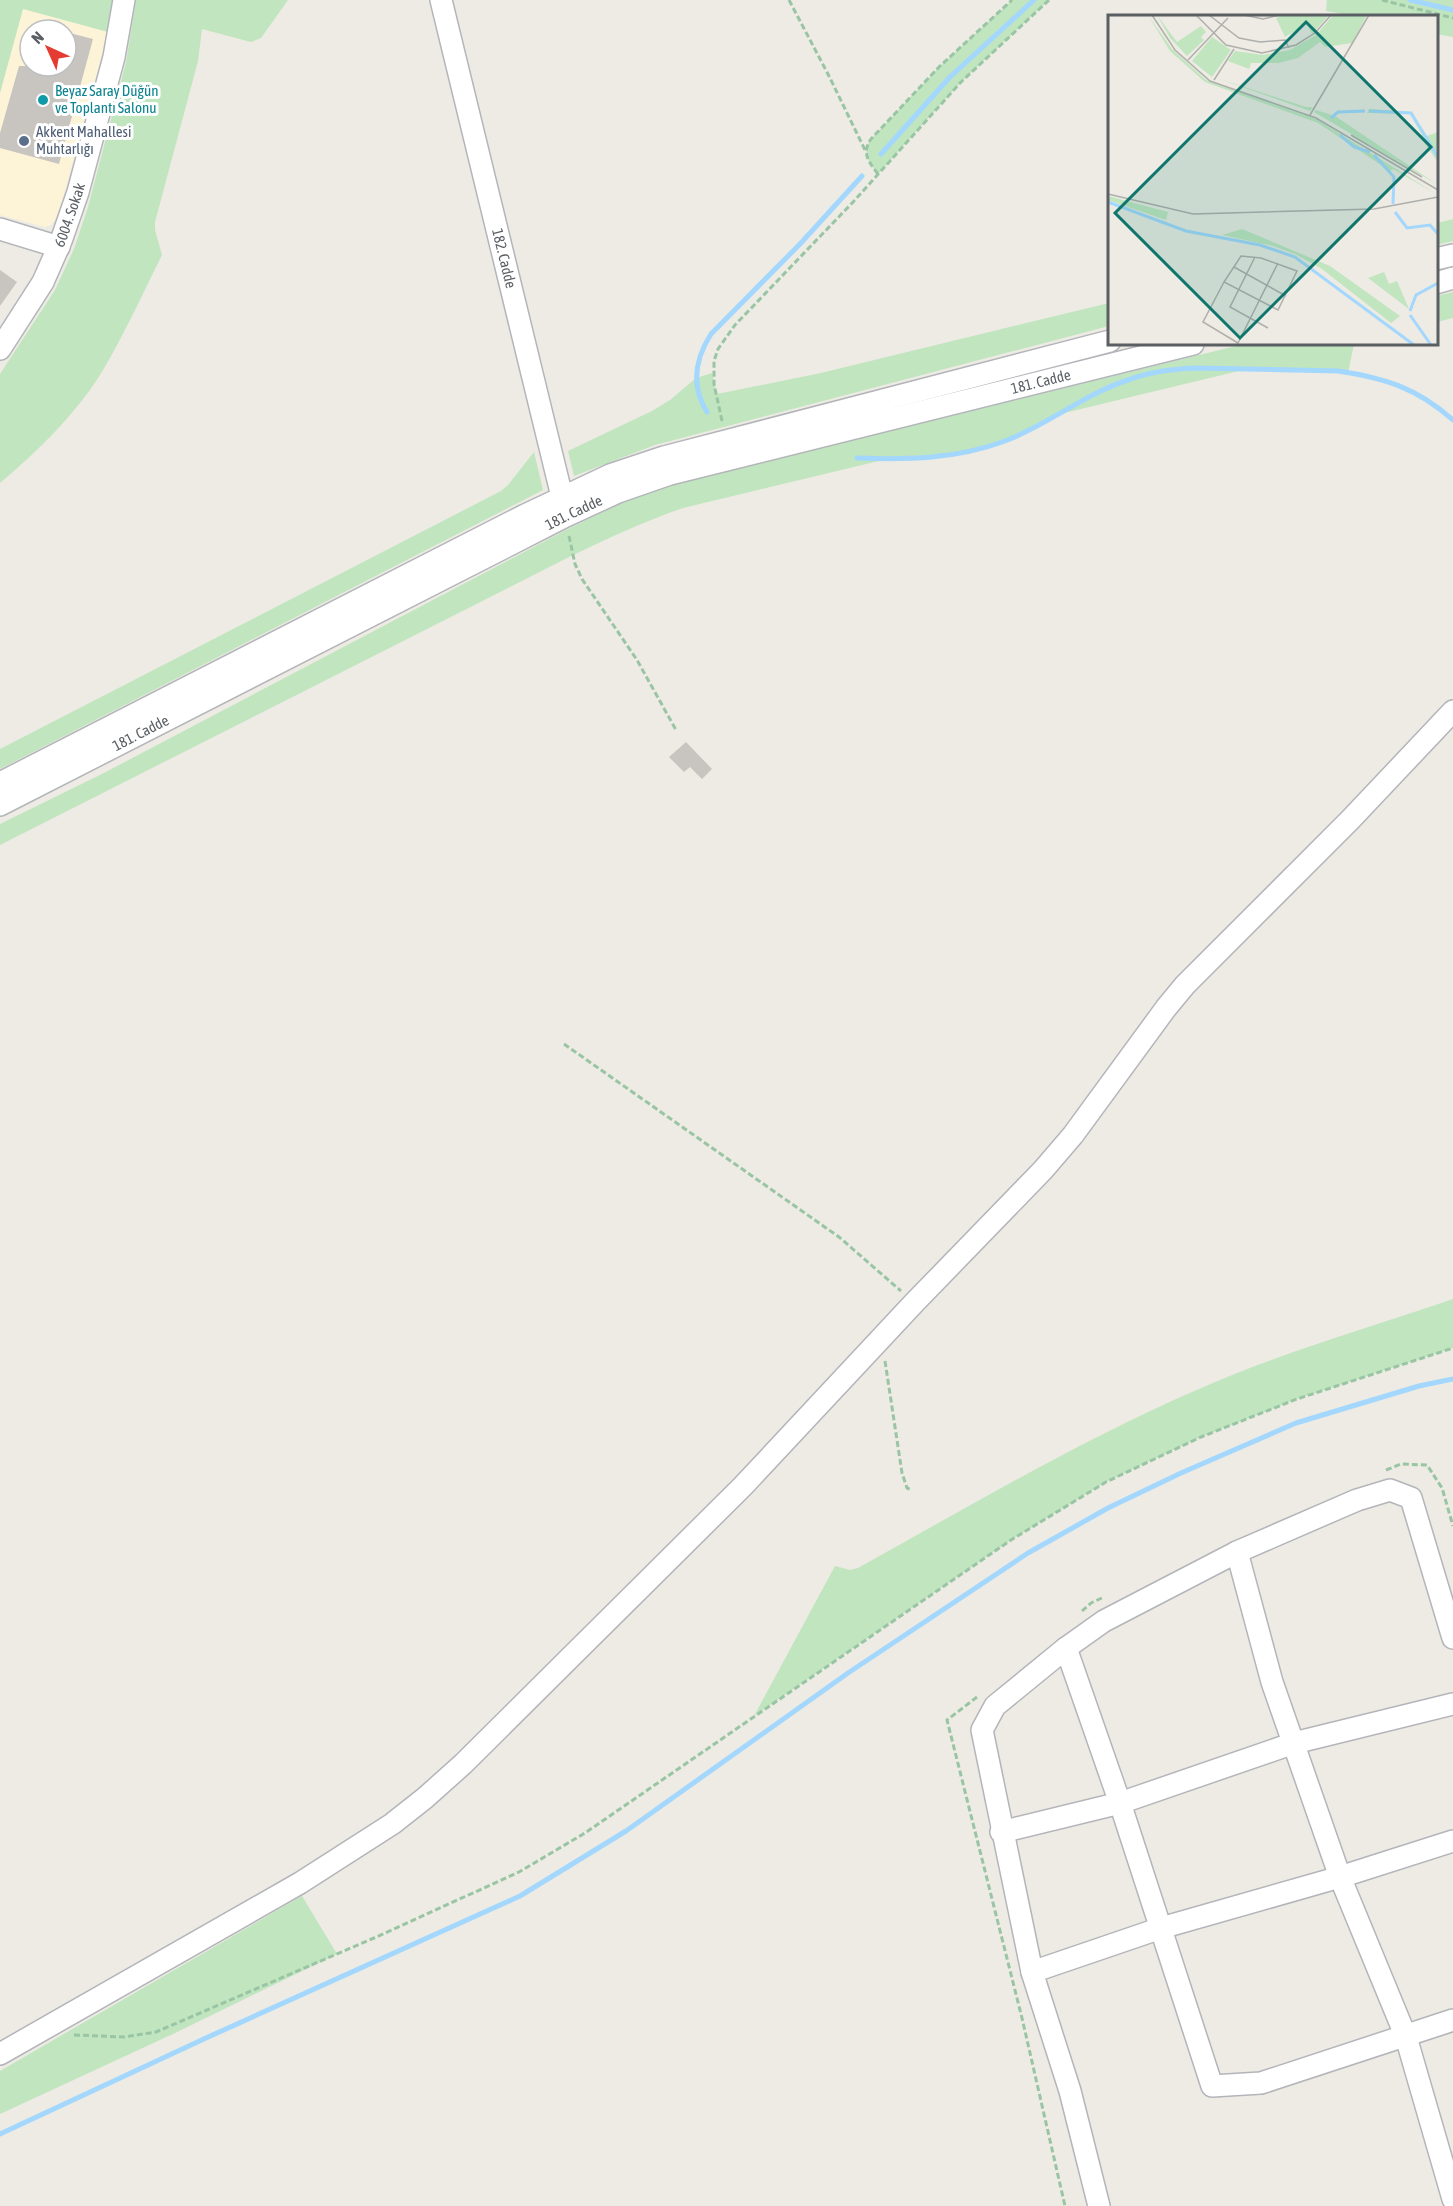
<svg xmlns="http://www.w3.org/2000/svg" width="1453" height="2206" font-family="'Asap Condensed',sans-serif">
<rect width="100%" height="100%" fill="#edebe3"/>
<!-- commercial -->
<path fill="#fdf4d8" fill-rule="evenodd" d="M23,8L108,32L62,202L56,218L51,225L45,227L0,215V93ZM30,30H66V66H30Z"/>
<!-- green -->
<path fill="#c0e5bf" d="M0,0H113L108,32L23,9L0,93Z
M136,0H288L261,38L251,42L202,29L198,61L155,222V230L162,255C143,293 125,333 103,370C77,413 38,451 0,483V374L55,290L74,249L88,207L126,62Z
M1012,0H1049L961,82L878,174C869,162 861,153 871,139L939,67Z
M1327,0H1453V37L1437,34L1436,16H1354L1326,11Z
M1453,219V241L1437,245V223Z
M1453,292V318L1437,322V296Z
M1109,303V326L655,445L574,476L568,451L652,411L670,400L696,378L712,373L717,394L821,373Z
M1244,344H1354L1348,373L1247,369L1060,414L1004,442L965,453L925,459H887L683,508C645,521 609,538 573,555L0,845V824L102,774L568,529L624,502L671,485Z
M534,452L543,490L0,769V749L501,491L508,485Z
M1453,1299V1348L1297,1399L1201,1437L1106,1482L1011,1540L754,1716L835,1566L850,1570L858,1568C968,1507 1076,1443 1192,1392C1276,1354 1366,1329 1453,1299Z
M302,1896L337,1954L175,2033L0,2114V2071Z"/>
<g fill="none" stroke-linecap="round" stroke-linejoin="round">
<!-- stream -->
<path stroke="#a3d7fd" stroke-width="5" d="M1410,0L1453,10
M881,154L950,77L1034,0
M707,412C691,386 695,359 711,334L800,244L862,176
M857,458C907,460 957,459 1005,441C1048,425 1084,394 1128,380C1149,372 1172,369 1195,368L1338,371C1385,378 1417,388 1453,420
M0,2134L206,2038L520,1896L626,1831L848,1673L1028,1553L1108,1508L1181,1473L1296,1423L1419,1386L1453,1379"/>
</g>
<!-- building -->
<path fill="#c8c5c0" d="M66,32L93,39L59,164L0,148V133L19,66H66Z
M0,270L17,282L0,306Z
M686,742L712,769L702,779L690,767L684,772L669,757Z"/>
<g fill="none" stroke-linecap="round" stroke-linejoin="round">
<!-- minor casing -->
<g stroke="#b3b5ba" stroke-width="24">
<g id="minor">
<path id="s1" d="M441,0L565,509"/>
<path d="M0,229L59,247"/>
<path d="M1436,259L1453,255"/>
<path d="M1436,283L1453,278"/>
<path id="s2" d="M0,349L43,282L61,241L78,192L114,57L124,0"/>
<path d="M0,783L525,515L610,475L664,457L1110,341"/>
<path id="s3" d="M0,805L566,516L618,492L670,474L1193,344"/>
<path d="M1237,1552L1272,1682L1340,1877L1406,2037L1453,2199"/>
<path d="M1453,1638L1411,1498L1390,1490L1357,1500L1237,1552L1104,1621L1066,1648L995,1706L982,1730L1032,1972L1161,1928L1340,1877L1453,1841"/>
<path d="M1066,1648L1120,1803L1212,2086L1261,2083L1453,2020"/>
<path d="M1001,1832L1120,1803L1294,1743L1453,1704"/>
<path d="M1032,1972L1070,2091L1099,2206"/>
<path d="M0,2054L300,1883L392,1824L425,1798L463,1764L743,1486L914,1303L1043,1170L1073,1135L1166,1008L1185,985L1350,820L1453,711"/>
</g>
</g>
<!-- path -->
<path stroke="#99c5a4" stroke-width="3" stroke-dasharray="6 3" stroke-linecap="butt" d="M789,0L829,76L865,150
M1382,0L1453,18
M878,174C869,162 861,153 871,139L939,67L1012,0
M722,421L714,384V361L718,349L735,325L854,201L961,82L1049,0
M569,536L575,564L582,579L637,660L676,730
M564,1044L839,1237L901,1291
M885,1361L902,1473L907,1488L912,1490
M1386,1470L1401,1464L1427,1465L1442,1488L1453,1526
M1082,1611L1091,1603L1104,1597
M977,1697L947,1720L1022,2018L1065,2206
M74,2035L124,2037L156,2032L374,1938L519,1872L585,1833L1011,1540L1106,1482L1201,1437L1297,1399L1453,1348"/>
<!-- minor -->
<use href="#minor" stroke="#fff" stroke-width="21"/>
</g>
<!-- markers -->
<circle fill="#0f9aa8" stroke="#fff" stroke-width="2" cx="43" cy="100" r="6"/>
<circle fill="#5c6f8a" stroke="#fff" stroke-width="2" cx="24" cy="141" r="6"/>
<g text-anchor="middle" stroke-width="6" stroke-linejoin="round" paint-order="stroke">
<!-- culture labels -->
<g font-size="15" fill="#0d838f" stroke="#fff" text-anchor="start">
<text x="55" y="96">Beyaz Saray Düğün<tspan x="55" dy="17">ve Toplantı Salonu</tspan></text>
</g>
<!-- service labels -->
<g font-size="15" fill="#4e5e75" stroke="#fff" text-anchor="start">
<text x="36" y="137">Akkent Mahallesi<tspan x="36" dy="17">Muhtarlığı</tspan></text>
</g>
<!-- street labels -->
<g font-size="15" fill="#5b5f63" stroke="#fff">
<text dy="5" stroke="none"><textPath href="#s2" startOffset="152">6004. Sokak</textPath></text>
<text dy="5" stroke="none"><textPath href="#s1" startOffset="266">182. Cadde</textPath></text>
<text dy="5" stroke="none"><textPath href="#s3" startOffset="1130">181. Cadde</textPath></text>
<text dy="5" stroke="none"><textPath href="#s3" startOffset="644">181. Cadde</textPath></text>
<text dy="5" stroke="none"><textPath href="#s3" startOffset="158">181. Cadde</textPath></text>
</g>
</g>
<!-- overview -->
<g transform="translate(1108 15)">
<rect width="330" height="330" fill="#edebe3"/>
<path d="M40,0L64,34L98,65L208,104L330,180L285,154L282,156L210,108L97,67L62,36ZM49,0L69,27L93,11L98,17L93,22L96,25L79,41L62,23ZM176,0H221L204,19L199,9L177,22L168,3ZM225,0H259L244,28L217,32L212,27L190,43L171,48H143L141,54L120,46L127,36L155,40L182,35L208,20ZM104,22L123,35L104,62L84,46ZM109,63L198,92H205L202,96ZM261,94L304,97L319,121L330,117V147L312,122L314,120L302,99L259,98ZM208,95L227,101L330,170L206,97ZM0,181L60,197L58,205L0,185ZM134,214L222,251L292,301L283,308L214,254L189,240L165,231L114,220ZM276,257L281,269L289,266L301,294L260,263Z" fill="#c0e5bf"/>
<path fill="none" stroke="#a3d7fd" stroke-width="3" d="M261,96L303,98L330,142M223,103L230,97L257,96M232,120L246,132L262,137M266,140L286,162L285,189M0,187L78,216L152,230L187,242L306,330M287,197L299,213L322,210L330,219M302,296L308,280L330,268M302,300L323,330"/>
<path fill="none" stroke="#afafac" stroke-width="1.5" d="M44,0L67,35L102,66L208,103L330,175M88,0L118,30L154,38L188,30L207,18L223,0M101,0L131,23L152,27L177,25L181,33M136,0L155,4L172,0M80,45L120,3M106,65L126,34M202,100L261,0M243,120L314,162M0,179L85,199L266,194L330,182M133,241L153,243L189,256L170,295L116,267ZM147,242L122,292L160,313M126,252L178,281M116,267L95,307L130,328M129,330L170,248"/>
<path fill="#0f766e" fill-opacity="0.15" stroke="#0f766e" stroke-width="3" d="M198,7L323,132L132,323L7,198Z"/>
<rect width="330" height="330" fill="none" stroke="#5b5f63" stroke-width="3"/>
</g>
<!-- north arrow -->
<g transform="translate(48 48) rotate(315)"><circle r="28" fill="#ffffff" stroke="#bdbfc1" stroke-width="1.5"/>
<path d="M0-4.5L10 22L0 15L-10 22Z" fill="#e53c31"/>
<text y="-9" font-size="16" font-weight="bold" text-anchor="middle" fill="#5b5f63">N</text>
</g>
</svg>
